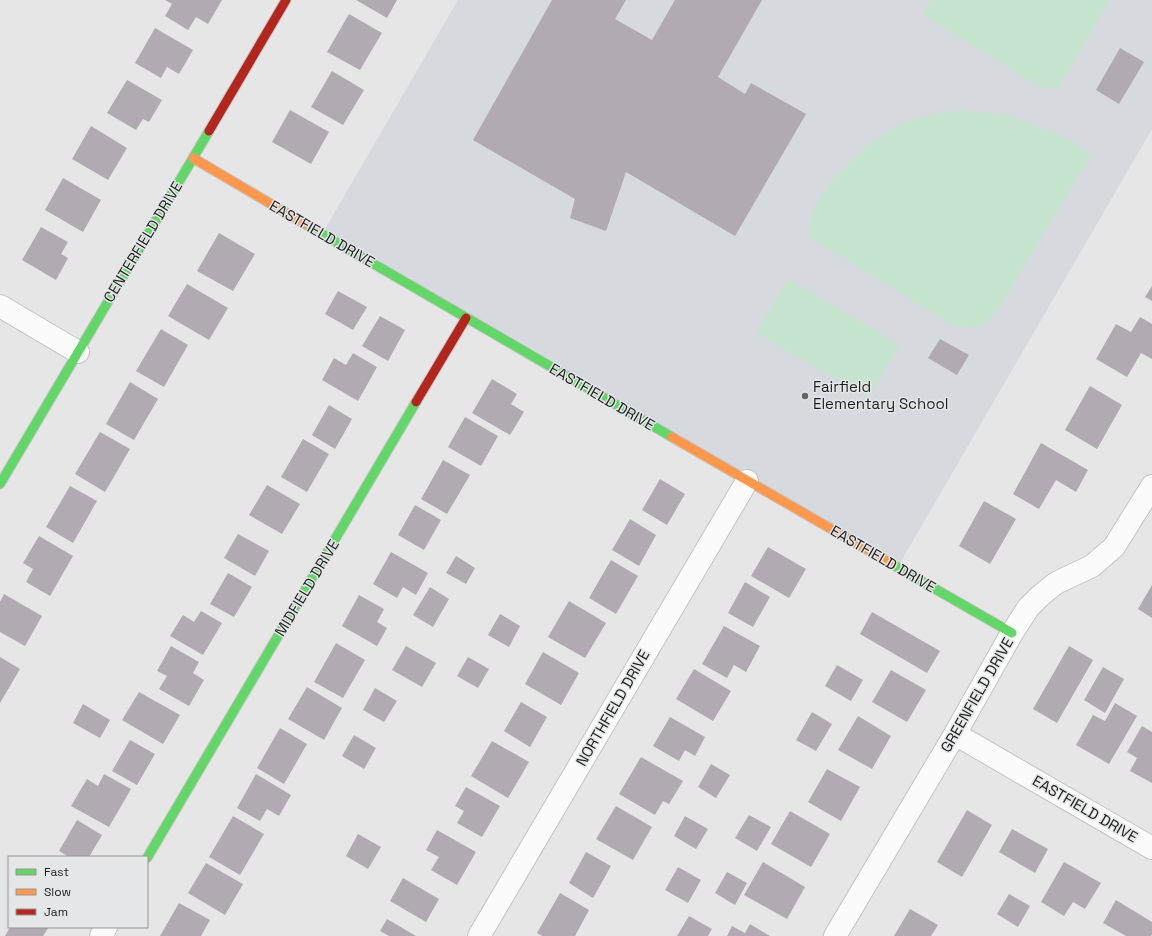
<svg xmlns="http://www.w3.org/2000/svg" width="1152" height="936" font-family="'Space Grotesk',sans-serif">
<rect width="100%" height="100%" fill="#e6e6e6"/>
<!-- built -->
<path fill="#d6d9dd" d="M458,0H1152V129L900,563L325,229Z"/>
<!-- green -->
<path fill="#c5e4cd" d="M931,0H1110L1058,88H1042L923,15Z
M962,110L1007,115L1061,136L1078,145L1090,157L996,313L979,328L954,326L808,236L813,209L832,180L866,147L902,123L940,113Z
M788,279L899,345L868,398L757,333Z"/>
<!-- building -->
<path fill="#b1aab3" d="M165,0H222L208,24L196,17L188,30L165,16L172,4Z
M356,0H397L387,18Z
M552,0H626L615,19L652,40L675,0H762L718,77L745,94L751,83L806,114L735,236L626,172L606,231L570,218L575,199L473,140Z
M349,14L382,33L360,70L327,52Z
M155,28L193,50L179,74L167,67L161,78L135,63Z
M1120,48L1144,62L1119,104L1096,90Z
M332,71L364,90L343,125L311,107Z
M127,80L162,100L149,122L143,119L136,130L107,113Z
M290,110L329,132L311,164L272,142Z
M91,126L127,148L108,180L72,159Z
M63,178L101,200L83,232L45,210Z
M41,227L68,242L61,254L68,258L56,280L22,260Z
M219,233L255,254L233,291L197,271Z
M187,284L228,308L209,340L168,316Z
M1152,286V301L1145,297Z
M338,291L367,307L353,330L325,314Z
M380,316L405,330L388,361L362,346Z
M1140,317L1152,324V359L1141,353L1127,377L1096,359L1116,324L1131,332Z
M161,329L188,345L164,387L136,371Z
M940,339L969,355L957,375L928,358Z
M353,353L377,367L358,401L322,380L334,358L346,365Z
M492,379L517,394L511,404L524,412L510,435L472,413Z
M130,382L158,399L134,440L106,424Z
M1090,386L1122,405L1097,449L1065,430Z
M329,405L352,419L335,449L312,435Z
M465,417L498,436L481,466L448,447Z
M100,432L130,449L105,492L75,474Z
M303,439L329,454L307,492L281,477Z
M1041,443L1088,470L1076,492L1056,480L1039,509L1013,494Z
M443,460L470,475L447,514L421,499Z
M660,479L685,494L667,525L642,510Z
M267,485L300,504L282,534L249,515Z
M70,486L97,501L73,543L46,527Z
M984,501L1016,519L990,564L959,546Z
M415,505L441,520L424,550L398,535Z
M630,519L656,535L639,566L612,550Z
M238,534L269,551L255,576L224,558Z
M39,536L73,556L50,596L26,582L33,569L23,563Z
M768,547L806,569L789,598L751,576Z
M391,552L428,573L416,595L403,587L397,598L373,584Z
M456,556L475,568L466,584L446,573Z
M611,560L638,576L616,614L589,598Z
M228,573L252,587L234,617L210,604Z
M745,582L770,597L753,627L728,613Z
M1152,585V618L1138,609Z
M430,587L449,599L433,627L413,615Z
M4,594L42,616L25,646L0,632V602Z
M359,595L384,609L377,622L387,628L377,646L342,626Z
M569,601L606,623L585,658L548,637Z
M201,611L222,623L203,655L170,636L183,615L194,622Z
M872,612L940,651L927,673L860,634Z
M500,614L520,626L509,647L488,635Z
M724,626L760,646L746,672L734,665L727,678L702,664Z
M336,643L365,660L343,698L314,682Z
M171,646L199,662L193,673L204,680L189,706L159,689L167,676L157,671Z
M406,646L436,663L422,687L392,670Z
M1069,646L1093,660L1057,723L1033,709Z
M543,652L579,673L561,705L525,684Z
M0,657L20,669L0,703Z
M468,657L489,669L478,688L457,676Z
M837,665L863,680L851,701L825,686Z
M1103,667L1124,679L1105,713L1084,700Z
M694,669L731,691L713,721L676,699Z
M891,670L926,690L907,722L872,702Z
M307,687L342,708L324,740L288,719Z
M375,688L397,701L384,722L363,710Z
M139,692L180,715L163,744L122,720Z
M521,702L547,717L530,747L504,731Z
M1115,703L1137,716L1109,764L1076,745L1093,715L1105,721Z
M83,704L110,720L100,738L73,723Z
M812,712L832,724L816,751L796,740Z
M858,716L891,736L872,769L838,750Z
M670,717L705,737L695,756L685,750L679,761L653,746Z
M1142,726L1152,732V783L1130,771L1137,758L1127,752Z
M280,728L307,744L284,784L257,768Z
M354,735L376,748L364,769L342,756Z
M130,740L155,754L137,785L112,771Z
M492,741L529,762L508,798L471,776Z
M641,757L683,781L669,804L663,801L655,815L619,794Z
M711,764L730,775L716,798L698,787Z
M827,769L860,787L841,821L808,802Z
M104,774L131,789L109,827L71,806L87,779L98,786Z
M256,774L291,795L279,816L267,809L260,821L237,808Z
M466,787L500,806L482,837L457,823L464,811L455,806Z
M616,806L652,827L633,860L596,839Z
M967,810L992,825L962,877L937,862Z
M790,811L830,834L811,867L771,844Z
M749,815L771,827L757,851L735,838Z
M233,816L264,834L240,875L209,857Z
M685,816L708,829L696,849L674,836Z
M77,820L102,835L89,857H69L59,851Z
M1012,829L1048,849L1035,873L999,852Z
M437,830L476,852L457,885L431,870L439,857L426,850Z
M358,834L381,847L368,869L346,856Z
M586,852L611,866L593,898L569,883Z
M763,862L805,887L787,919L744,895Z
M1064,862L1101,883L1085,909L1073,902L1064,916L1041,902Z
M206,863L243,884L225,915L188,893Z
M678,867L701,880L688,903L665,890Z
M727,872L747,883L735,905L715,893Z
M403,878L439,899L426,922L390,901Z
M560,893L589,910L575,936H542L537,933Z
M1009,894L1030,906L1018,927L997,914Z
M1116,900L1152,922V934L1151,936H1126L1103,923Z
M179,903L210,920L201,936H160Z
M910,909L938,925L931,936H894Z
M689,916L712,929L708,936H677Z
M387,919L416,936H389L380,931Z
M750,924L770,936H727L732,926L745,933Z
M10,927H49L43,936H5Z"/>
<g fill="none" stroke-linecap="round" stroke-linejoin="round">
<!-- street casing -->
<g stroke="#c4c4c5" stroke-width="24">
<path id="street" d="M0,306L78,352
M955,734L1152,848
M101,936L106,927
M479,936L747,481
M835,936L955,734L1012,633L1028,608L1040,596L1056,583L1092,566L1114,547L1152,486"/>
</g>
<!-- fast casing -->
<g stroke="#c4c4c5" stroke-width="11">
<path id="fast" d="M305,224L672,437
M0,484L209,131
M892,564L1012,633
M147,858L416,402"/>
</g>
<!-- slow casing -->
<g stroke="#c4c4c5" stroke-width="11">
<path id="slow" d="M193,158L305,224
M672,437L892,564"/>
</g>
<!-- jam casing -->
<g stroke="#c4c4c5" stroke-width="11">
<path id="jam" d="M209,131L286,0
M416,402L466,318"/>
</g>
<!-- street -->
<use href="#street" stroke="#fbfbfb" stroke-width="22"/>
<!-- fast -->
<use href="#fast" stroke="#63d668" stroke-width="9"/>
<!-- slow -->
<use href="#slow" stroke="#ff974d" stroke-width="9"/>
<!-- jam -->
<use href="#jam" stroke="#b3261e" stroke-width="9"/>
</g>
<!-- markers -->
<circle fill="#636464" stroke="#e5e6e7" stroke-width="1.5" cx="805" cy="396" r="4"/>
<g text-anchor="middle" stroke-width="3" stroke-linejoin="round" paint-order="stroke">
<!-- street labels -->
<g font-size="15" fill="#1d1e1e" stroke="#e5e6e7">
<text transform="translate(322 234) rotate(30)" y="5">EASTFIELD DRIVE</text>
<text transform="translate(143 242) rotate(-59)" y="5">CENTERFIELD DRIVE</text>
<text transform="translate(602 397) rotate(30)" y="5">EASTFIELD DRIVE</text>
<text transform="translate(883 559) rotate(30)" y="5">EASTFIELD DRIVE</text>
<text transform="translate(307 588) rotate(-59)" y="5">MIDFIELD DRIVE</text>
<text transform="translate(977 695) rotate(-60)" y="5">GREENFIELD DRIVE</text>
<text transform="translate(613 708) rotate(-60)" y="5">NORTHFIELD DRIVE</text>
<text transform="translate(1085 809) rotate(30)" y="5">EASTFIELD DRIVE</text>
</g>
<!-- poi labels -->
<g font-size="15" fill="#1d1e1e" stroke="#e5e6e7" text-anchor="start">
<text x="813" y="392">Fairfield<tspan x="813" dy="17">Elementary School</tspan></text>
</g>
</g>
<!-- legend -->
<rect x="8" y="856" width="140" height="72" fill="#e5e6e7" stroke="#959697"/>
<rect x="16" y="869" width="20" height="6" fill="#63d668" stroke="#959697"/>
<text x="44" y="876" font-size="12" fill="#1d1e1e">Fast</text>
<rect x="16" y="889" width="20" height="6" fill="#ff974d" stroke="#959697"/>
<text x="44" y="896" font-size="12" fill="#1d1e1e">Slow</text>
<rect x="16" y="909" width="20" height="6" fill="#b3261e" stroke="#959697"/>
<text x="44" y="916" font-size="12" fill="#1d1e1e">Jam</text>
</svg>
